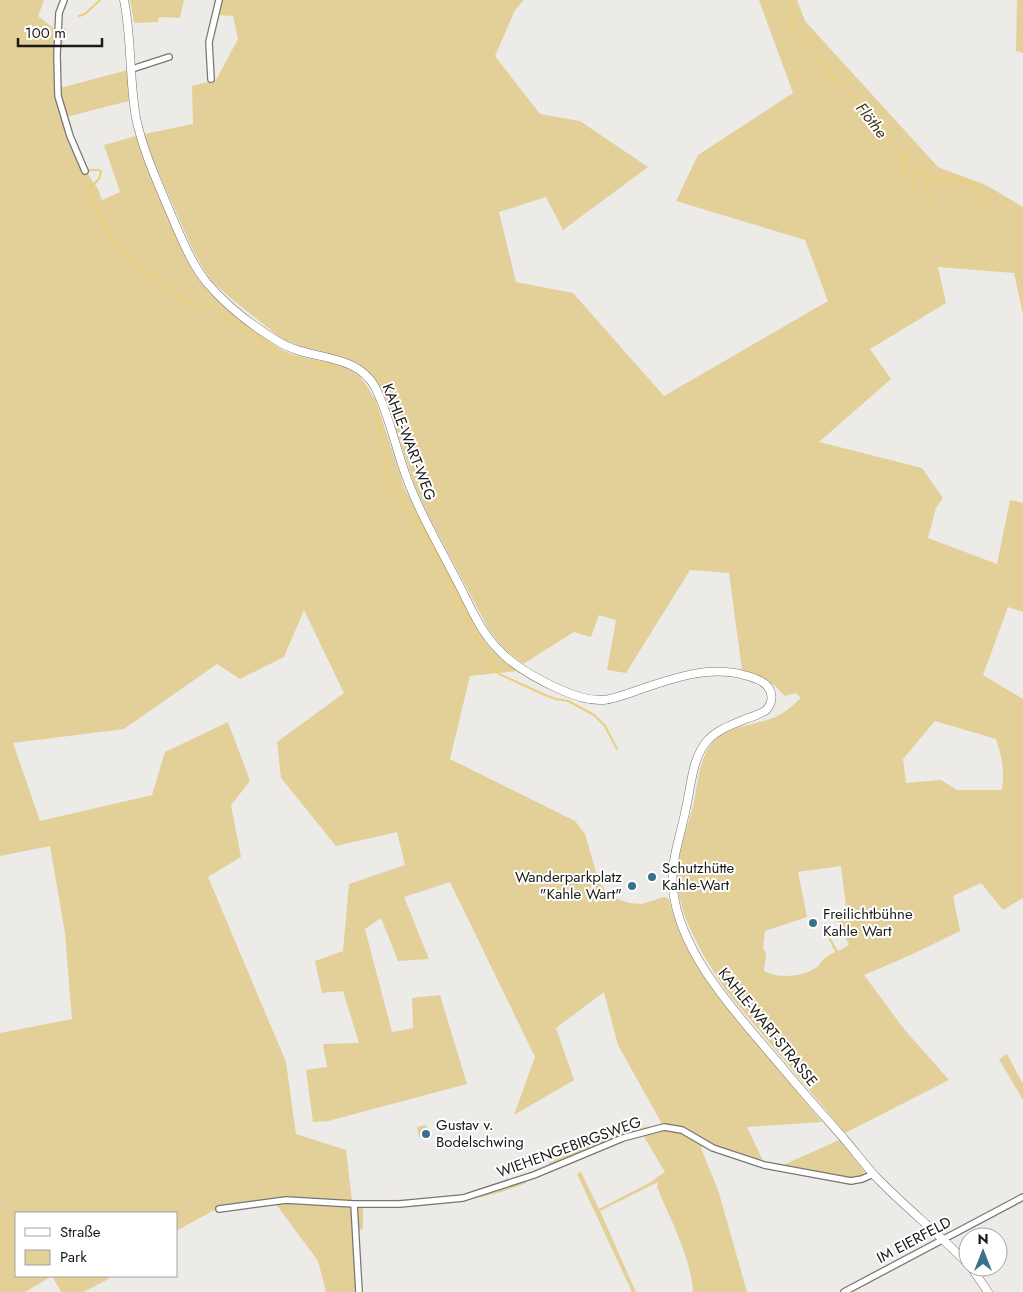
<svg xmlns="http://www.w3.org/2000/svg" width="1023" height="1292" font-family="Jost,sans-serif">
<rect width="100%" height="100%" fill="#ecebe8"/>
<!-- green -->
<path fill="#e2d098" fill-rule="evenodd" d="M0,0H44L38,16L57,31L56,68L68,136L83,174L87,173L98,189L102,200L120,192L104,145L136,136L141,152C151,177 161,201 172,225C179,241 185,258 194,273C210,300 253,331 279,348C304,364 340,356 360,377C366,383 370,392 375,399L405,489L479,633L491,649L517,671L470,676L450,759L575,821L585,834L599,882L605,890L615,898L629,903L642,904L664,897L669,899C683,956 719,999 756,1042C778,1069 800,1095 822,1122L747,1127L764,1163C748,1157 731,1153 715,1146C696,1138 685,1126 662,1124L618,1045L604,992L556,1028L574,1080L514,1115L535,1057L450,882L404,897L429,959L398,961L381,918L365,929L392,1032L413,1028L412,998L440,995L467,1084L328,1121L313,1122L306,1070L327,1067L323,1044L359,1043L343,991L322,993L315,961L343,951L349,884L405,865L397,832L336,846L281,778L277,742L344,693L304,610L284,657L240,679L217,664L124,729L13,743L40,821L152,795L165,752L228,722L250,781L231,805L241,857L208,877L286,1062L296,1134L346,1150L352,1201L420,1199L460,1195L523,1175L526,1183C473,1205 419,1207 363,1208V1229L358,1230L361,1292H326L318,1261L273,1200L218,1208L176,1231V1213H16V1276H112L105,1281L83,1292H61L52,1276L25,1292H0V1033L72,1019L65,933L50,846L0,856Z
M130,0H184L180,18L159,17L158,22L134,23Z
M221,0H524L515,10L495,56L540,114L580,121L648,167L563,230L546,197L499,212L516,282L573,293L664,396L828,301L805,240L676,201L698,155L793,93L759,0H797L805,21L938,167L986,185L1023,207V315L1014,273L938,267L946,303L870,349L891,379L819,442L922,468L943,498L936,508L928,538L997,564L1010,500L1023,503V612L1008,607L983,675L1023,699V898L1003,910L981,883L953,896L960,931L913,954L864,975L904,1029L949,1080L845,1133L727,992C705,959 673,910 677,868C679,845 689,824 694,802C698,782 699,757 714,741C729,726 754,725 773,718C784,714 792,706 801,698L796,693L785,696L775,686L765,679L742,670L729,573L690,570L626,673L607,670L616,620L599,615L591,637L574,632L523,664L504,649L488,628L427,513L415,486L388,405L383,392L372,376L357,363L347,359L310,350L283,340L228,296L212,281L204,270L192,248L149,151L144,134L193,124L192,86L216,80L238,39L233,16L217,15ZM935,721L996,739C1002,757 1005,772 1002,790H957L941,780L906,783L903,759ZM841,866L847,915L836,917L849,945L838,951L826,930L825,931L835,952C832,954 828,955 825,958C822,960 820,964 817,967C804,977 777,979 764,971L766,954L763,948L765,931L807,917L798,872Z
M1017,0H1023V53L1016,51Z
M128,70L129,101L66,117L60,97V88Z
M1007,1054L1023,1084V1100L999,1059Z
M426,1125L429,1134L419,1137L417,1127Z
M650,1126L651,1127L619,1138L550,1167L548,1163L607,1136Z
M661,1129L680,1131L703,1145L701,1148L719,1193L747,1292H693C691,1257 670,1219 657,1187L658,1182L600,1211L636,1292H632L577,1174L581,1172L599,1209L649,1183L665,1172L643,1135Z
M839,1140L865,1172L859,1177L852,1179L781,1166Z"/>
<g fill="none" stroke-linecap="round" stroke-linejoin="round">
<!-- stream -->
<path stroke="#eacf7c" stroke-width="2" d="M789,0L793,5V31L813,48L829,75L844,84L891,145L919,170L937,181L954,178L974,185L990,204
M79,16L85,14L100,0
M60,48L65,29
M902,155L904,171L902,183
M86,168L89,170H99L101,172L99,179L91,187L90,195L110,237L149,274L159,279L179,297L192,305
M920,171L932,199
M913,188L917,168
M199,305L212,306L280,353L299,362
M311,364L334,367
M374,400L383,437
M384,445L385,470L387,475L404,506L422,527L441,564
M446,574L475,633L499,674L545,695L556,699L568,701L594,715L605,726L617,749"/>
<!-- minor casing -->
<g stroke="#777673" stroke-width="8">
<path id="minor" d="M64,0L59,13L57,55L58,96L70,136L85,171
M132,69L169,57
M211,79L209,42L219,0
M354,1204L359,1292
M219,1209L286,1200L354,1204H400L463,1198L534,1175L623,1138L664,1127L682,1130L713,1148L764,1165L851,1181L862,1179L873,1174
M844,1292L1023,1197"/>
</g>
<!-- tertiary casing -->
<g stroke="#777673" stroke-width="9">
<path id="tertiary" d="M124,0C132,39 129,79 136,118C143,151 157,181 170,212C181,237 191,264 208,284C227,306 254,327 279,342C310,361 356,352 375,387C388,412 395,445 405,473C418,510 438,544 456,579C469,603 479,630 498,649C514,667 537,679 559,689C572,695 587,701 603,700C614,699 627,694 638,690C672,679 707,665 744,675C752,677 763,680 768,687C774,695 772,705 765,711C763,712 750,718 748,718C734,724 718,729 708,740C692,757 691,787 686,808C681,835 670,861 673,889C680,958 744,1021 786,1072C806,1096 826,1118 846,1141C856,1153 865,1165 875,1176C905,1207 938,1233 968,1264
M971,1267L988,1292"/>
</g>
<!-- minor -->
<use href="#minor" stroke="#fff" stroke-width="5.5"/>
<!-- tertiary -->
<use href="#tertiary" stroke="#fff" stroke-width="8"/>
</g>
<!-- markers -->
<g fill="#38728b" stroke="#fff" stroke-width="2">
<circle cx="652" cy="877" r="5"/>
<circle cx="632" cy="886" r="5"/>
<circle cx="813" cy="923" r="5"/>
<circle cx="426" cy="1134" r="5"/>
</g>
<g text-anchor="middle" stroke-width="4" stroke-linejoin="round" paint-order="stroke">
<!-- street labels -->
<g font-size="15" fill="#1b1a19" stroke="#fff">
<text transform="translate(409 442) rotate(69)" y="5">KAHLE-WART-WEG</text>
<text transform="translate(768 1027) rotate(51)" y="5">KAHLE-WART-STRASSE</text>
<text transform="translate(569 1147) rotate(-20)" y="5">WIEHENGEBIRGSWEG</text>
<text transform="translate(914 1240) rotate(-28)" y="5">IM EIERFELD</text>
</g>
<!-- poi labels -->
<g font-size="15" fill="#1b1a19" stroke="#fff" text-anchor="start">
<text x="662" y="873">Schutzhütte<tspan x="662" dy="17">Kahle-Wart</tspan></text>
<text x="622" y="882" text-anchor="end">Wanderparkplatz<tspan x="622" dy="17">"Kahle Wart"</tspan></text>
<text x="823" y="919">Freilichtbühne<tspan x="823" dy="17">Kahle Wart</tspan></text>
<text x="436" y="1130">Gustav v.<tspan x="436" dy="17">Bodelschwing</tspan></text>
</g>
<!-- water labels -->
<g font-size="16" font-style="italic" fill="#413612" stroke="#fff">
<text transform="translate(872 120) rotate(52)" y="6">Flöthe</text>
</g>
</g>
<!-- legend -->
<rect x="15" y="1212" width="162" height="65" fill="#ffffff" stroke="#a4a3a3"/>
<rect x="25" y="1228" width="25" height="8" fill="#ffffff" stroke="#a4a3a3"/>
<text x="60" y="1237" font-size="15" fill="#1b1a19">Straße</text>
<rect x="25" y="1250" width="25" height="15" fill="#e2d098" stroke="#a4a3a3"/>
<text x="60" y="1262" font-size="15" fill="#1b1a19">Park</text>
<!-- north arrow -->
<g transform="translate(983 1252)"><circle r="24" fill="#ffffff" stroke="#a4a3a3"/>
<path d="M0-4L9 19L0 12L-9 19Z" fill="#38728b"/>
<text y="-8" font-size="14" font-weight="bold" text-anchor="middle" fill="#1b1a19">N</text>
</g>
<!-- scale -->
<path d="M18 38v8h84v-8" fill="none" stroke="#1b1a19" stroke-width="2.5"/>
<text x="25" y="38" font-size="15" fill="#1b1a19" stroke="#ffffff" stroke-width="4" paint-order="stroke">100 m</text>
</svg>
